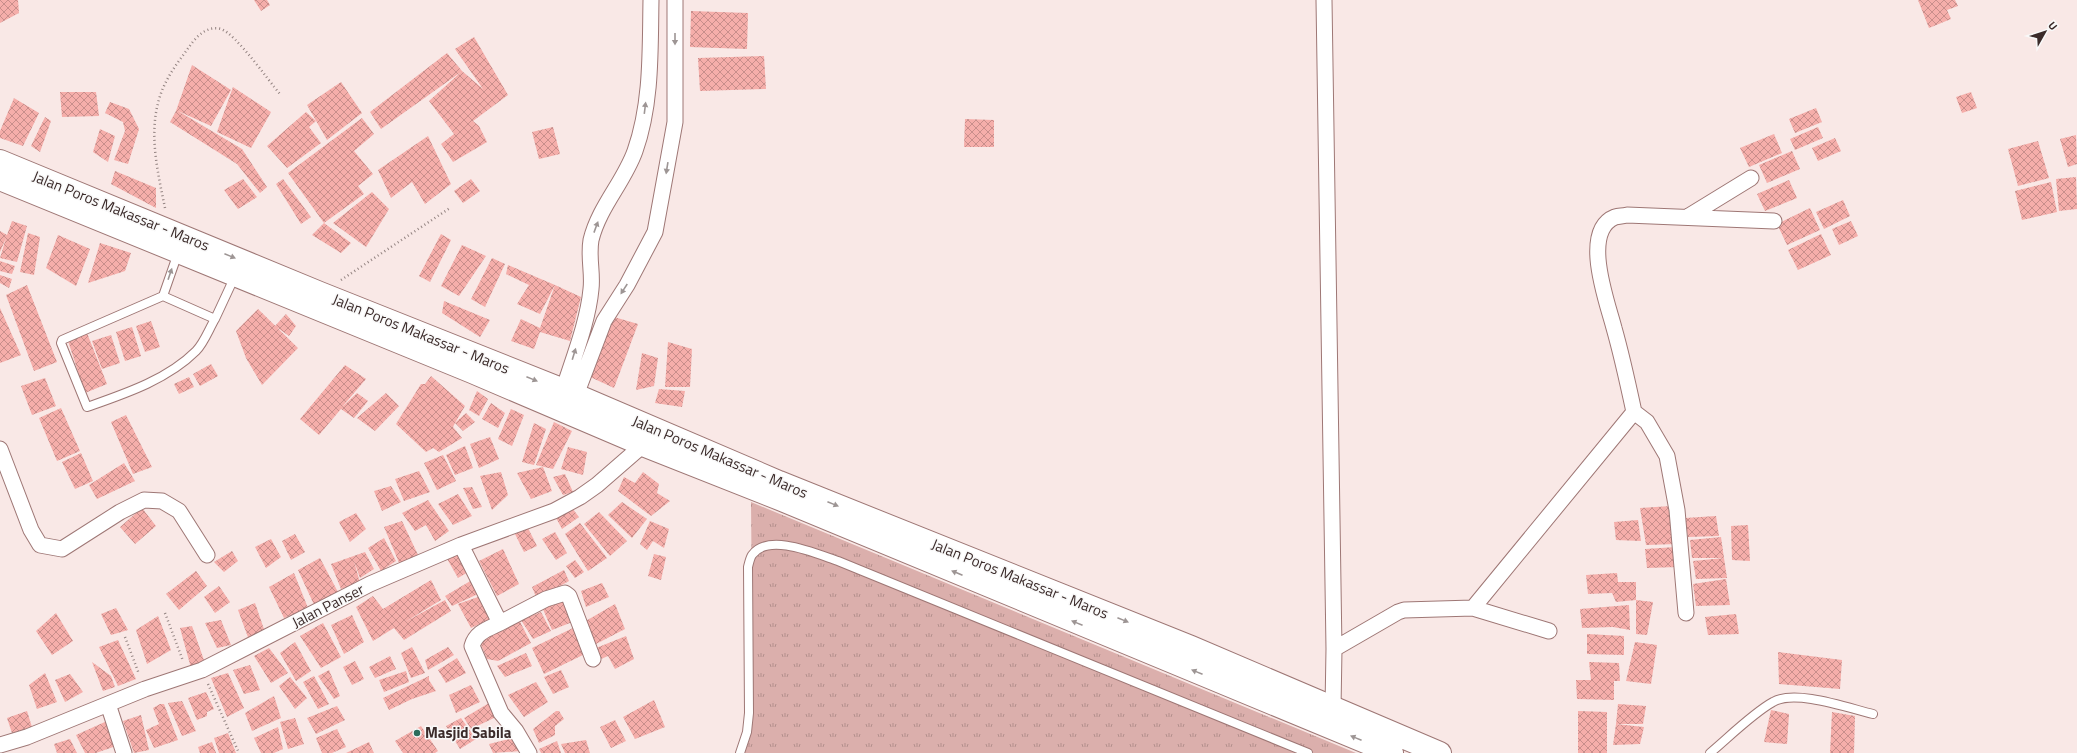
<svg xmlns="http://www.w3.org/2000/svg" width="2077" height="753" font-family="'Titillium Web',sans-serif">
<defs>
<pattern id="grass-tufts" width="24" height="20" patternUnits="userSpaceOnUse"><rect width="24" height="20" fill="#dbafac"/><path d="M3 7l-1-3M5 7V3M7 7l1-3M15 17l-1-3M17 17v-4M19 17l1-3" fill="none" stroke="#b38f8c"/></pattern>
<pattern id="building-cross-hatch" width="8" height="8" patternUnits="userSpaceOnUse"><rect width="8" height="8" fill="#f5aeaa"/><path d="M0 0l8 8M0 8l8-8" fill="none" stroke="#c88e8b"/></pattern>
</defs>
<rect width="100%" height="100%" fill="#f9e8e6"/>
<!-- grass -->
<path fill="url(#grass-tufts)" d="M751,502L1356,753H740L753,719Z"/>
<!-- building -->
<path fill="url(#building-cross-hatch)" d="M0,0H18L19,13L0,23Z
M254,0H267L270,5L261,11Z
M1918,0H1955L1958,6L1947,10L1951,19L1929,28Z
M691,11L748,13L747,49L690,47Z
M474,37L508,95L473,121L479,126L487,142L453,162L441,144L454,134L429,101L461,72L381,129L370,112L447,53L462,71L483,89L455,49Z
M764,56L766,89L700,91L698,58Z
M192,65L231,90L211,126L178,111L242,149L267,187L260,193L237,164L170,122L176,111Z
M341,82L362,113L327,140L307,105Z
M233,87L271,112L251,148L217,132Z
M60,92H96L99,116L62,117Z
M1971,92L1977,108L1962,113L1956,97Z
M14,98L39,113L23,146L0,138V131Z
M110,102L129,109L139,129L128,164L114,160L125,131L123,122L105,113Z
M1816,108L1822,122L1795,133L1789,119Z
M306,112L316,121L309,127L321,143L287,168L267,146Z
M45,117L51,121L40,152L31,146Z
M362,118L374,134L354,151L373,174L358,186L364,194L324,223L288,173Z
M965,119L994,120V147H964Z
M553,127L560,154L539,159L532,132Z
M1818,127L1823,138L1795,150L1790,139Z
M100,129L115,136L108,162L93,152Z
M1774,134L1782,153L1749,167L1740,148Z
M2076,135L2077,164L2068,167L2060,139Z
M428,136L451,184L425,204L412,182L391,198L378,170Z
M1835,138L1841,151L1818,161L1812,148Z
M2038,141L2049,178L2018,186L2008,149Z
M1792,151L1800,169L1767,183L1759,165Z
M115,171L156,188V208L111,184Z
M2076,177L2077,209L2059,211L2056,179Z
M243,179L257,197L238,209L224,190Z
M283,179L311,217L301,224L276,184Z
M471,179L480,191L463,203L454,191Z
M1789,180L1797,198L1765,211L1757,194Z
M2051,182L2057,212L2022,220L2015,191Z
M372,192L389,209L366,247L333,223Z
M1843,200L1850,216L1824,229L1816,212Z
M1810,208L1820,230L1787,245L1777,224Z
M12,221L27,226L17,262L0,258L6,238L0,252V231L7,235Z
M1851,221L1858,236L1839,245L1832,229Z
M324,223L351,243L341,253L312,235Z
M28,233L40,237L34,275L20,272Z
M441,234L451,240L430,282L419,276Z
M1821,234L1831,255L1798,270L1788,250Z
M58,235L90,249L76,286L46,268Z
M100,243L131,253L125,271L88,283Z
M462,245L486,256L459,296L441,286Z
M492,258L505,264L485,307L471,299Z
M0,261L15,266L12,274L0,271Z
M508,265L555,285L581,297L570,341L540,332L534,349L511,341L521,319L540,328L555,285L540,314L517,304L529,285L506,274Z
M0,275L12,279L9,288L0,283Z
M27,285L57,362L34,371L6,295Z
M444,301L490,320L480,337L442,313Z
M0,308L21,355L0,363Z
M258,309L298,348L262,385L246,358L236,331Z
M286,314L296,326L289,336L275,326Z
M614,317L638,324L614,388L588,376Z
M151,321L160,347L145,352L136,326Z
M132,327L141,356L125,361L116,332Z
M87,333L107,384L85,393L68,341Z
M111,335L120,363L102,369L92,341Z
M668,342L692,349L690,387H665Z
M642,353L658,358L654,386L636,390Z
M211,364L218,376L200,386L193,374Z
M345,365L366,379L342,407L357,393L368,401L354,418L341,409L319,435L300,419Z
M431,376L465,406L455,423L466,413L475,422L463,431L455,423L453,427L462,438L439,452L433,448L426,452L396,424L421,384H425Z
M189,377L194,387L179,394L174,384Z
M45,378L56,406L32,415L21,386Z
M659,389L685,391L682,407L655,403Z
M477,391L488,399L479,416L469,410Z
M386,393L399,406L375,431L357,418Z
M491,403L505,413L498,428L482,419Z
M61,408L80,451L57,461L39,418Z
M511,409L524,415L512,446L498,439Z
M126,415L152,467L133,474L111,422Z
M554,422L572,431L553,469L536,465Z
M534,423L546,429L534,465L522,462Z
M490,437L499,459L479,468L470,444Z
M465,446L473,468L455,475L446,455Z
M568,447L587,452L583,475L561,469Z
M81,453L93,481L75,489L62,462Z
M443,455L456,481L437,490L424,463Z
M124,463L135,481L97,499L89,485Z
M543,467L552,491L531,499L517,473Z
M419,471L430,492L404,501L395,479Z
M501,472L508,495L492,510L480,476Z
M643,472L659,484L657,493L670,501L651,516L618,491L624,477L635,483Z
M565,474L573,492L563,495L553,477Z
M391,486L401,502L382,511L374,491Z
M472,487L482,507L473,509L463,488Z
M458,494L472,516L453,525L438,504Z
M428,500L449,531L435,541L426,525L415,531L402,513Z
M622,502L647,519L632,538L608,515Z
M569,504L579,517L562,529L555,516Z
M1671,506L1677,544L1646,545L1640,508Z
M142,508L156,526L135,544L120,527Z
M599,512L627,541L610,556L584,524Z
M356,513L366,529L350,542L339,522Z
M1716,516L1719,536L1688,537L1685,518Z
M1638,520L1641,541L1616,540L1614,522Z
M402,521L419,557L400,565L384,527Z
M650,521L669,529L664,548L653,541L647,550L640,544Z
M580,523L607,558L588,571L565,534Z
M1748,525L1750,561L1732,560L1731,526Z
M528,528L537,546L524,552L515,534Z
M555,532L567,553L556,560L542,539Z
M295,534L305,552L291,560L282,541Z
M1721,537L1724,558H1692L1690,540Z
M384,538L396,561L381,571L368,548Z
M271,539L281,557L266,568L255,547Z
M1676,547L1678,567L1647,568L1645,549Z
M503,549L519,584L497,596L479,561Z
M232,551L238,561L224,572L214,562Z
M365,552L374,569L360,578L354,561L360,583L341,589L331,564Z
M461,552L470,571L458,578L446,557Z
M654,554L666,557L661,580L648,576Z
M320,558L339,594L316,609L298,570Z
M1724,558L1727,578L1696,579L1693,561Z
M575,560L584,572L575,578L566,566Z
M564,570L569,581L537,599L532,587Z
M196,571L207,586L179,610L166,594Z
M294,573L308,608L284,618L269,587Z
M1617,573L1618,582H1636V600L1616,602L1612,593L1588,594L1586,575Z
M1726,579L1730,605L1696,606L1693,584Z
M431,580L441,600L405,622L445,600L451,611L404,640L394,628L373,641L356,607L373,596L383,609Z
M472,580L478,594L452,606L445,596Z
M602,583L609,597L586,607L581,591Z
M219,586L230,602L215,613L204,597Z
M481,596L491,619L471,628L458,604Z
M561,598L575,621L552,630L542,607Z
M1636,600L1653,602L1647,635L1636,634Z
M255,603L266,635L249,640L238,610Z
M615,604L625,629L596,644L584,622Z
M1629,605L1630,630L1613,627L1582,628L1580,609Z
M116,608L128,630L111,635L101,614Z
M541,612L551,631L533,639L521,620Z
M56,613L73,641L52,655L36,631Z
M1736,614L1739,634L1708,635L1705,617Z
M352,615L364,642L344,654L331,625Z
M158,616L171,650L147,664L136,630Z
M517,616L531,643L498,661L487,659L480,642Z
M221,620L231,645L217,648L205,623Z
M323,623L341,657L321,668L300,636Z
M192,626L205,663L191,668L180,628Z
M577,626L587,653L544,674L532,648Z
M1587,634L1624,636V655L1587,654Z
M626,636L634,659L615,669L608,656L601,659L596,648Z
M118,640L136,679L118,686L99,647Z
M295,642L311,671L296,681L280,653Z
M1635,642L1657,645L1651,684L1626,681Z
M412,647L425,673L411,678L401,653Z
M448,647L454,655L428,670L425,660Z
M269,648L288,673L271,683L254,656Z
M1778,652L1842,660L1840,689L1779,684Z
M526,653L532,666L505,677L497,666Z
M390,656L396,669L375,678L369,667Z
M457,658L466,673L446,683L438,670Z
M355,661L364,679L352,685L343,667Z
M92,662L111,676L115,687L103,691Z
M1589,662L1619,663L1620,681H1614V700L1577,699L1576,680H1591Z
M250,665L260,690L244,694L233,670Z
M329,670L340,696L334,699L318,676Z
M561,670L569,687L553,694L544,677Z
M406,671L409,682L384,692L379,680Z
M45,673L57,702L37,709L29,685Z
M228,673L244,708L227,717L211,678Z
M70,674L83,692L65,702L55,680Z
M314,676L329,704L318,709L303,682Z
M429,676V680L436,691L412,699L389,710L383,698Z
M290,677L307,698L295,709L279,686Z
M536,682L548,702L524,717L508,695Z
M471,685L480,702L456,713L449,695Z
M206,692L214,709L207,712V716L197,720L188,698Z
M274,696L281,718L252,731L245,713Z
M654,700L665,727L635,739L623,717Z
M182,701L196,731L182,736L168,703Z
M489,703L496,717L471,729L464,718Z
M160,704H164L178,740L154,748L146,730L159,724L153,708Z
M1618,704L1646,706L1643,724H1616Z
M337,706L345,720L316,734L307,718Z
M1771,710L1789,714L1787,744L1764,742Z
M27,711L32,727L12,733L7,718Z
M556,711H559L564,719L555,726V735L539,743L533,729Z
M1578,711L1607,712V753H1578Z
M1832,712L1855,716L1854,753H1830Z
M141,715L149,750L134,753L123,721Z
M295,718L304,744L288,749L280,722Z
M461,718L476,739L460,749L446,726Z
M615,720L626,741L611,748L600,727Z
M107,721L116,746L96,753H85L76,735Z
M1616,724L1644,727L1640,744L1613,745Z
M421,726L438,751L435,753H403L395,741Z
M278,727L283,749L274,753H261L254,738Z
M337,729L346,747L332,753H322L316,738Z
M228,733L236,753H219L214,738Z
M517,737L521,751L493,753L489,744Z
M70,739L77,753H57L54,744Z
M586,740L590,753H565L561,744Z
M557,741L561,753H541L539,749Z
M212,742L216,753H200L198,747Z
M369,742L374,753H346Z"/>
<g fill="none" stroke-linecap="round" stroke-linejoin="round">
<!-- lane casing -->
<g stroke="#9e7775" stroke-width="10">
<path id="lane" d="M163,296L215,319C209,329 204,343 196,351C167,380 124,394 87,407L61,343L62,340Z
M163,296L178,253
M215,319L235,276
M740,753L747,732L749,713L748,567C749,563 750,558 752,555C768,532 817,554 838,561L1308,753
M1710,753C1728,738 1753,713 1773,702C1795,689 1848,708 1873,714"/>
</g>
<!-- street casing -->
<g stroke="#9e7775" stroke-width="17">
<path id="street" d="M1324,0L1334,649L1333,708
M1689,216L1751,178
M563,391C573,359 588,322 591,289C593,273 588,257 591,240C599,207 624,182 635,151C652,103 650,50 651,0
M576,395L604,321L627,285L655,232L675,122V0
M1634,412L1647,422L1667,456L1677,510L1686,613
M0,449L31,530L40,545L62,549L120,512L144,500L162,501L179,511L207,555
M461,545L500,623C488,629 476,632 472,646L501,713L516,731L529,753
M1473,608L1634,412C1628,384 1622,356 1614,328C1608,304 1580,231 1615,217C1619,216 1624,216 1627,215L1774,221
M500,623L546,599L565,593L569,596L593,659
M1334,649L1398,612L1404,610L1473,608L1549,631
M108,704L124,753
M0,745L27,737L145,689L202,670L370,584L461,545L554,511L580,497L597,485L643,445"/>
</g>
<!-- highway casing -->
<g stroke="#9e7775" stroke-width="24">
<path id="highway" d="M0,161L320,293L576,395L779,482L1191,647L1440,753
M0,179L472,372L643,445L782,500L1392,753"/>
</g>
<!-- path -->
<path stroke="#948482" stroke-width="2.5" stroke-dasharray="1 3" stroke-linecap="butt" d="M165,208C156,164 145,119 168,78C174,67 182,57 189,47C196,37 207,25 221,29C236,34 268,80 280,94
M341,280L450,208
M165,613L183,661
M125,637L139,674
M208,684L239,753"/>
<!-- lane -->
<use href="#lane" stroke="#fff" stroke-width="8"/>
<!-- street -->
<use href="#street" stroke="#fff" stroke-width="15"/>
<!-- highway -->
<use href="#highway" stroke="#fff" stroke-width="22"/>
</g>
<!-- one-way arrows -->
<defs><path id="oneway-solid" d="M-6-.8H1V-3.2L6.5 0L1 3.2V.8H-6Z"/></defs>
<g fill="#9d9594">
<use href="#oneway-solid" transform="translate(675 39) rotate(90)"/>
<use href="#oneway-solid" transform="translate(645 108) rotate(-83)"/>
<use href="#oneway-solid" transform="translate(667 168) rotate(99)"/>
<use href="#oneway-solid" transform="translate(596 227) rotate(-70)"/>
<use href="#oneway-solid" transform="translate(230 256) rotate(22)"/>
<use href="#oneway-solid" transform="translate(170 274) rotate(-71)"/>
<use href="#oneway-solid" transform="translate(624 289) rotate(123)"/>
<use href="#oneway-solid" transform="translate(574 354) rotate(-73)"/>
<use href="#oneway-solid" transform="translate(532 379) rotate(22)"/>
<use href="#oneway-solid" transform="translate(833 504) rotate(22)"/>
<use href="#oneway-solid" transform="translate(957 573) rotate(-157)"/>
<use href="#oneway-solid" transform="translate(1123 620) rotate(22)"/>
<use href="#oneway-solid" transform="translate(1077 623) rotate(-158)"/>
<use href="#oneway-solid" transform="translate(1197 672) rotate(-158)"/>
<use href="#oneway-solid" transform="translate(1356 738) rotate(-158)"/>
</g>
<!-- markers -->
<circle fill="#2c6c5b" stroke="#f9f9f9" stroke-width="1.5" cx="417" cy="733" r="4"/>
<g text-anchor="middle" stroke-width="3" stroke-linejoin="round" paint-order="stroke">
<!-- street labels -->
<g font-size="15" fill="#3b2b2a" stroke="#f9f9f9">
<text transform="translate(121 211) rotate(22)" y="5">Jalan Poros Makassar - Maros</text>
<text transform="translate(421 334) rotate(22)" y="5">Jalan Poros Makassar - Maros</text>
<text transform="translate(720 457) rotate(23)" y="5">Jalan Poros Makassar - Maros</text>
<text transform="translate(1020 579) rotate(22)" y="5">Jalan Poros Makassar - Maros</text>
<text transform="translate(328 606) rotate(-27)" y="5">Jalan Panser</text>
</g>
<!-- poi labels -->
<g font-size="15" font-weight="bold" fill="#3b2b2a" stroke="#f9f9f9" text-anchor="start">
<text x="425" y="738">Masjid Sabila</text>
</g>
</g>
<!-- north arrow -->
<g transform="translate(2045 32) rotate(51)" stroke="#f9f9f9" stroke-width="3" paint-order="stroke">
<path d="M0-3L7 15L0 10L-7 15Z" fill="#3b2b2a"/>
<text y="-6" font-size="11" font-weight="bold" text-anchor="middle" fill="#3b2b2a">U</text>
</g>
</svg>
